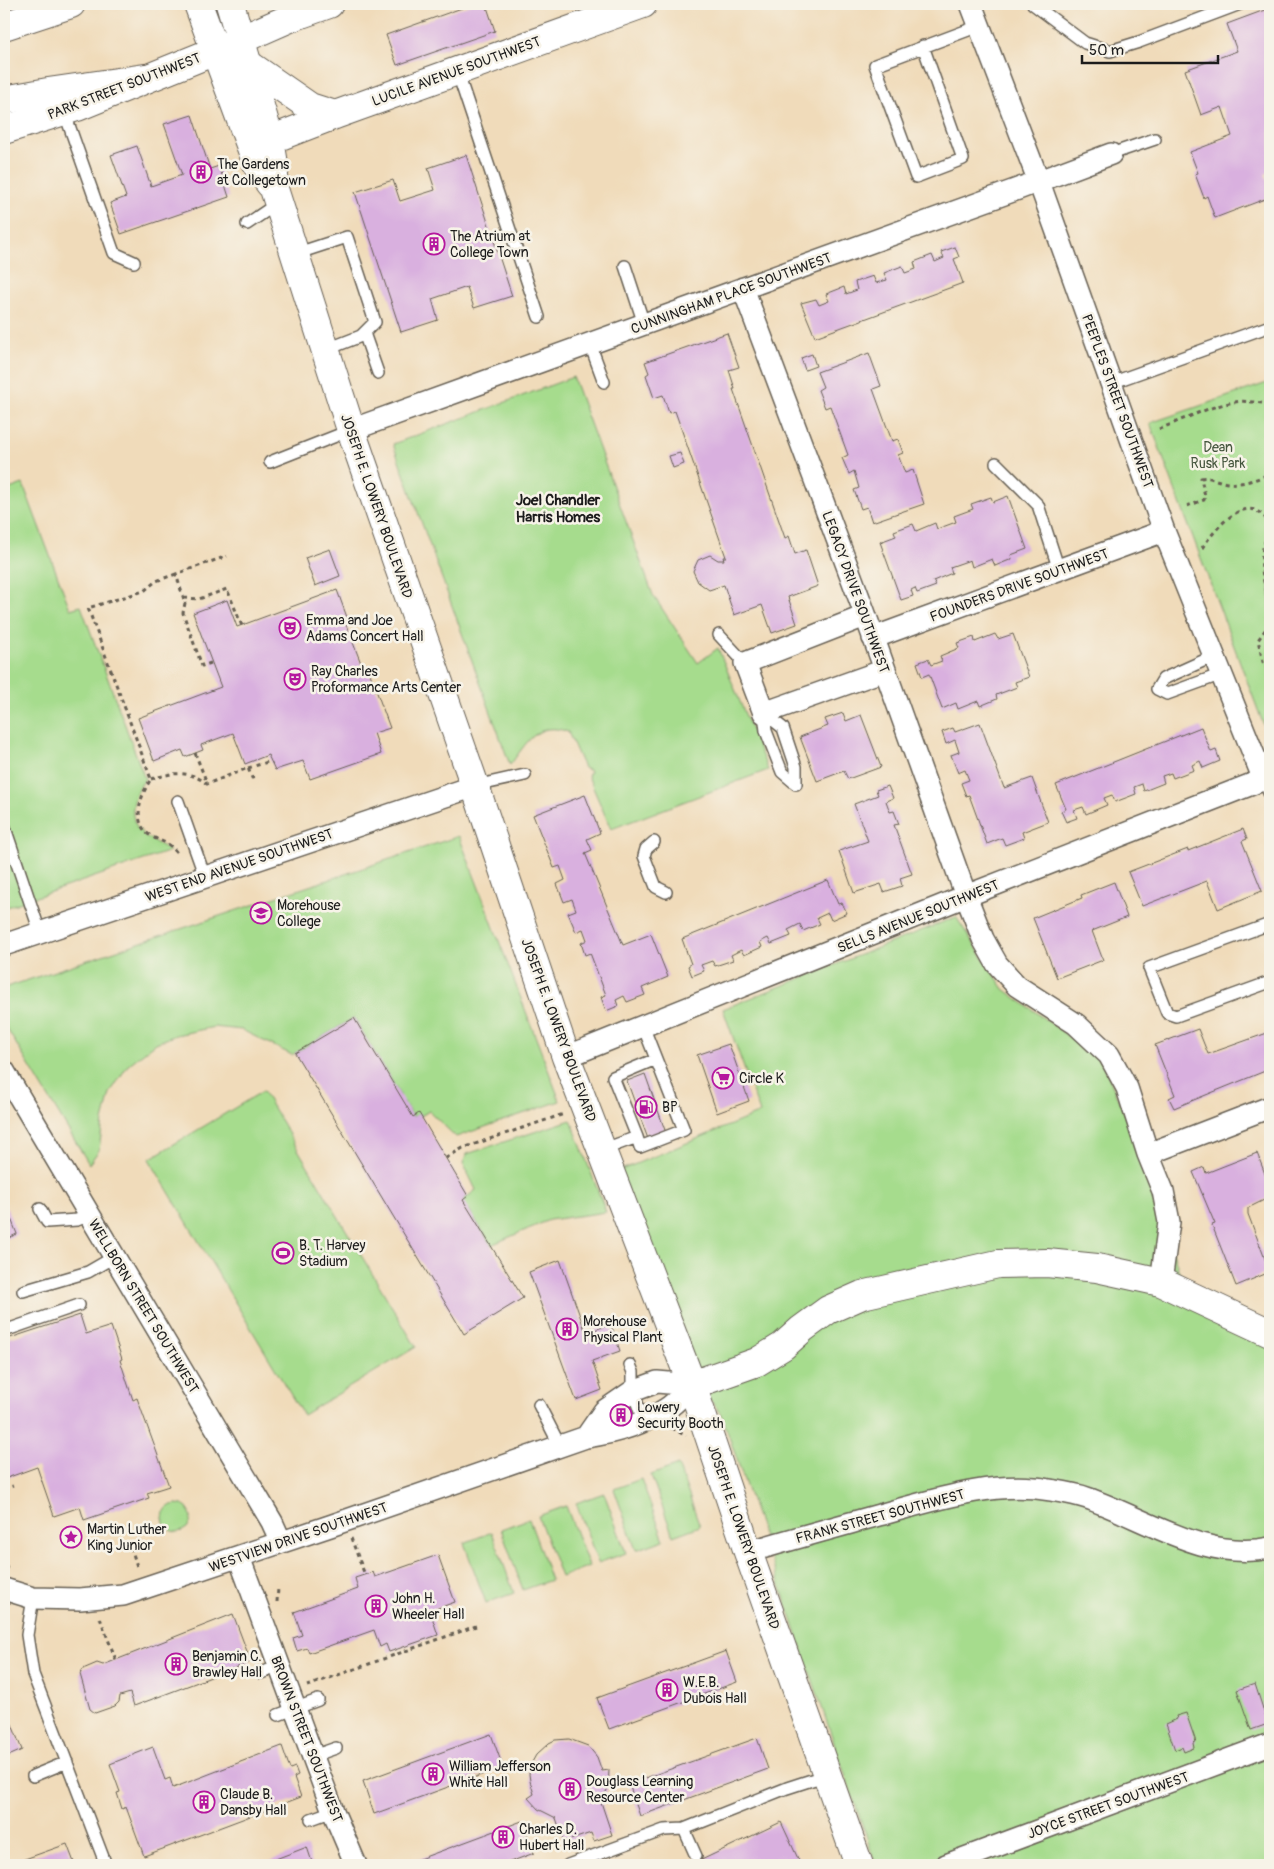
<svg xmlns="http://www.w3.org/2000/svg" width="1274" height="1869" font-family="Pangolin,sans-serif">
<rect width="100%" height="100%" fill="#f7f3e8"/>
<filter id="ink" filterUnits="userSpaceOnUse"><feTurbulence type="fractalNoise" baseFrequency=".02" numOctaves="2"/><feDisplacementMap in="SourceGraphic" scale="10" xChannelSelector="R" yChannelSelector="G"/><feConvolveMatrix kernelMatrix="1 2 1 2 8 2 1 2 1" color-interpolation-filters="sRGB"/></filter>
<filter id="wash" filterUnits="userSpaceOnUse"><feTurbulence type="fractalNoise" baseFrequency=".0096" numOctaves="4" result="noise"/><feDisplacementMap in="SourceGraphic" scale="20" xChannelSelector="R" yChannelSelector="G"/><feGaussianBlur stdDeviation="1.12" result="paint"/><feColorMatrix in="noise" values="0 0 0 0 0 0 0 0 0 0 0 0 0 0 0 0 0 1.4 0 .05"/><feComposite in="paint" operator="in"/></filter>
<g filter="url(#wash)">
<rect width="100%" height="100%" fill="#f0dbba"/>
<!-- green -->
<path fill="#a6dc8d" stroke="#617c54" d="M573,377L653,595L698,663L718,648L768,770L611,829L588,776L590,771L584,768L568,732C537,720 527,743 510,765L393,444Z
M1270,382V742L1150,423Z
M23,484L70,609L81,606L145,779C132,797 125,822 147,837C154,842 163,846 170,851L4,908V491Z
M459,836L560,1101L456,1137L429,1111L421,1116L419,1114L413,1117L354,1018L292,1055L242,1030L214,1027L176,1035L156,1043L128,1065L110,1093L103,1121L99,1150L89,1164L4,1024V988Z
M956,917L1004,989L1102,1061L1147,1167L1183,1285L1270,1324V1865H876L721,1413L678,1361L621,1170L760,1113L723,1009Z
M263,1091L416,1347L303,1415L149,1159Z
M571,1120L606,1212L549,1220L491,1245L463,1200L476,1190L463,1163L467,1154Z
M678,1465L700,1526L673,1536L651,1475Z
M641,1479L664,1540L636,1550L614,1489Z
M604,1493L626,1553L598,1563L576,1503Z
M163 1518a14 14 0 1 1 28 0a14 14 0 1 1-28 0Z
M566,1506L589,1566L561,1577L538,1516Z
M529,1519L551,1580L523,1590L501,1529Z
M492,1532L514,1593L486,1603L464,1543Z"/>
<g id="blocks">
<!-- building -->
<path fill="#d9b0df" d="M473,4H486L495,31L397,65L386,35Z
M1270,8V172L1265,174L1270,187V197L1215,218L1207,196L1204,198L1195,174L1198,173L1190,152L1232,136L1222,107L1201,115L1185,70L1237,51L1227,24Z
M192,115L210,169L219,166L229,197L121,234L110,203L126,197L111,155L137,146L151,186L182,175L164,124Z
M466,155L512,296L474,308L467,287L432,299L438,320L401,332L355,192L393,180L400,201L435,190L428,168Z
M955,247L959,257L954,259L963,283L815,337L801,303L816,299L819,305L829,301L826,294L844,287L846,294L857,290L855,282L873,276L876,283L887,280L884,273L902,266L905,273L916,269L914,262L932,255L935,262L944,258L941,252Z
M727,333L739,367L729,370L735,389H733L785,538L789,536L795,554L806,550L818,586L788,597L797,624L772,633L762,605L734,615L724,585L709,590L698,582L693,571L698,560L710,555L718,560H724L723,557H726L675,411L669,413L663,395L654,398L646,375L649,373L645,362Z
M869,353L881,386L873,389L892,441L898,439L903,453L898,455L905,473L913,470L924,504L872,522L867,507L861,509L854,490L859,488L854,471L849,474L842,458L848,455L830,406L825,408L818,390L823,387L817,372Z
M812,354L816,366L805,370L801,358Z
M680,453L684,464L673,468L669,456Z
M1008,496L1027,549L1011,555L1012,559L995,566L992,559L972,567L970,560L950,567L952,573L933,581L936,586L917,593L915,588L911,590L913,596L901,600L880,542L896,536L894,531L913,524L916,531L935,523L937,529L956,522L954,516L973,509L971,504L991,497L993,502Z
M330,549L340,576L315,586L305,558Z
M337,590L348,620L345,622L364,671H369L390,728L374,733L381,754L310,779L303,761L275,770L268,755L245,764L233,733L201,745L203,750L185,757L182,750L154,761L138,718L221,687L193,613L227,600L237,627Z
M995,634L998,639L1013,634L1029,677L1015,682L1017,687L996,695L997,699L980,706L978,701L958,709L956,703L942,709L929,674L922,677L917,663L928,659L931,665L942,661L940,656L959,648L957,643L974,637L975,642Z
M843,713L846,721L861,715L881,767L848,779L844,771L817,781L800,737L828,726L825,719Z
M980,723L1004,788L1032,778L1048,822L1022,832L1024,838L1005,845L1002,838L987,844L969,795L966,796L961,783L969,780L965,770L958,773L951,755L959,752L955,740L946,744L942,732L953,728L955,732Z
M1201,727L1211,752L1216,750L1220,761L1203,768L1200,761L1192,765L1194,770L1173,778L1171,773L1162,776L1164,783L1144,791L1142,784L1134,787L1136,794L1115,802L1112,795L1104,798L1107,805L1086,814L1083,807L1074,810L1077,818L1066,822L1061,811L1066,809L1056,785Z
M888,786L893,798L886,801L890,812L894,811L899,824L894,825L912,874L900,878L902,886L884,892L881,884L854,893L839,851L868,841L854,804L878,795L876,790Z
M585,795L600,833L587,839L592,850L585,853L623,945L651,934L668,977L642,988L645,995L627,1002L624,996L616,1000L618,1006L606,1011L601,997L606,995L590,953L585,955L581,943L587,940L583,929L576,932L568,913L576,910L572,899L564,902L557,884L565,880L560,866L554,868L533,815Z
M1243,829L1247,839L1242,841L1262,891L1218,909L1207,881L1142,906L1128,872L1188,849V851Z
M828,880L838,904L842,903L847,913L831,920L828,913L817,918L820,924L803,931L800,924L788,930L791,936L771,944L768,938L760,942L762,947L744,955L741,950L731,955L733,960L715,966L712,961L701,965L704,971L692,976L688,966L691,964L682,939Z
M1114,882L1127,917L1092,931L1103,960L1057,978L1033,918L1082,898L1081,895Z
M354,1018L413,1117L419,1113L468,1196L463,1200L523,1298L464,1334L295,1053Z
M1198,1029L1208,1054L1270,1032V1069L1174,1108L1169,1098L1175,1095L1155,1045Z
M729,1044L749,1101L717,1113L697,1055Z
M645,1074L666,1133L648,1139L627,1081Z
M1257,1153L1270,1187V1197L1248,1208V1214L1270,1272L1236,1286L1212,1225L1215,1224L1193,1172L1204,1167L1206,1173Z
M4,1201L17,1234L4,1240Z
M560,1260L586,1333L611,1324L620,1351L592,1361L602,1390L576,1400L529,1272Z
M80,1315L86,1334L111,1326L122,1359L120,1360L133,1400L137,1398L169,1486L147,1493L149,1498L84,1520L80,1507L54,1516L37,1467L4,1479V1340Z
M622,1410L627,1415L621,1420L616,1414Z
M438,1555L455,1602L430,1611L438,1635L389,1652L386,1644L380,1647L374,1630L309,1653L307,1648L297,1651L293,1638L302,1635L294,1612L358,1589L355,1578L373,1572L375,1577Z
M233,1614L251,1662L134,1706L130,1693L120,1696L119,1702L115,1706L95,1713L90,1709L80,1674L83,1669L97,1663L103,1665Z
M726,1651L737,1682L609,1729L597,1698Z
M1255,1684L1268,1724L1251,1730L1237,1690Z
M4,1704L22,1750L4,1758Z
M1186,1713L1196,1742L1193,1743L1194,1748L1184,1752L1182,1747L1175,1750L1166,1724L1177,1719L1176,1716Z
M491,1734L503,1767L374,1814L363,1781Z
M757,1738L768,1769L640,1816L629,1784Z
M569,1739L588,1746L597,1757L602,1771L609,1770L608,1788L601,1802L612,1835L594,1841L591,1833L564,1842L556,1818L538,1809L528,1798L534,1794L530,1781L529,1774L531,1764L536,1755L549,1743L555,1740Z
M282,1746L290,1769L295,1767L298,1775L294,1777L301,1797L144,1856L126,1807L122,1809L117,1793L120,1792L110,1764L153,1747L165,1780L170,1778L173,1788Z
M522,1821L534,1853L502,1865H403Z
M781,1822L801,1865H691Z
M67,1844L75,1865H8Z
M307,1847L313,1865H260Z"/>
</g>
</g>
<g filter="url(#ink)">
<use href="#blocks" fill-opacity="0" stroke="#665f53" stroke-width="1"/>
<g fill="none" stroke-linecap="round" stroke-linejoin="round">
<!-- service casing -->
<g stroke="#665f53" stroke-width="14">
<path id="service" d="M1033,4L1085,43L1110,51L1139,42L1240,4
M923,46L963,159L916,177L875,65L979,26
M457,71L539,317
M64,111L114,253L134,262
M1111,154L1155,139
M247,224L278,203
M295,254L347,237L375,322L361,336L325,350
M625,266L644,324
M364,333L378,373
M590,344L604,382
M1111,383L1270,326
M270,462L351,430
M996,463L1038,505L1059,570
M719,635L745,663
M1214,656L1163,679L1157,689L1167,694L1222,674
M764,713L783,728L796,767V784
M764,713L766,731L782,772L796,784
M1264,780L1270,795
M475,786L525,775
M178,801L205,877
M4,825L40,932
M654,842L646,849L644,856L656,887L666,892
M1270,924L1149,968L1167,1013L1176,1016L1270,982
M637,1137L613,1077L656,1059
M602,1150L637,1137L640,1147L684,1130L643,1026
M40,1209L47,1222L77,1220L90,1215
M23,1291L88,1272L114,1257
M4,1331L79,1305
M630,1365L633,1372V1391L643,1421
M539,1405L560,1446
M33,1598L27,1635L33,1674L106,1865
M261,1673L280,1666
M278,1715L318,1700
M313,1756L336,1748
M33,1776L67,1762
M311,1819L333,1811
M684,1829L787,1788L827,1775
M568,1865L664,1830L684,1829L696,1856"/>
</g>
<!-- minor casing -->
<g stroke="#665f53" stroke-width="24">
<path id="minor" d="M971,4L1039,182L1164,531L1264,780
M743,288L864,611L966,896L983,939L997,964L1017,986L1076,1024L1109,1055L1127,1088L1148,1154L1163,1191L1169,1222L1161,1282
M351,430L1018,189L1111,154
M865,616L745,663L764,713L885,670
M873,638L1164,531
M4,945L475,786
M566,1057L966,896L1270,777
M4,1071L272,1522L281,1542
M1148,1154L1270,1107
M586,1437L604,1411L633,1391L657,1382L692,1385
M748,1552C792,1539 836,1527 879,1515C934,1500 993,1480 1050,1490C1062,1492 1076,1494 1087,1498C1147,1519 1204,1561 1270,1548
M239,1557L333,1811L356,1865
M4,1589L33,1598L80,1599L123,1595L330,1526L586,1437C614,1433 642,1425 666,1409C676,1403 684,1393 692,1385
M946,1865L1270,1744"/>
</g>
<!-- tertiary casing -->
<g stroke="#665f53" stroke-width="30">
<path id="tertiary" d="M4,130L77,107L215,51L248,64L310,107L335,115
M270,140L335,115L643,4
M692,1385L757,1362L783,1346L802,1329L828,1310L862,1295L998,1264L1047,1263L1097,1268L1161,1282L1270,1333"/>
</g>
<!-- secondary casing -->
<g stroke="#665f53" stroke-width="30">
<path id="secondary" d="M198,4L259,169L270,184
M230,4L270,140L274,164V189L351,430L475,786L566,1057L692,1385L748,1552L859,1865"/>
</g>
<!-- motorway casing -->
<g stroke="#665f53" stroke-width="30">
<path id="motorway" d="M4,26L71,4
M215,51L290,18L329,4
M4,100L48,92L145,78"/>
</g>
<!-- path -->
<path stroke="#665f53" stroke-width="3" stroke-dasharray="4 4" stroke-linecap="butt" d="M1159,429C1183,420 1209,406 1235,402C1246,400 1258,403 1270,404
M1187,506L1204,500L1205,496L1201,478C1211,476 1218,482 1228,483C1243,485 1256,479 1270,474
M1270,533C1256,550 1262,582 1270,600
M1202,548C1212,534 1234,504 1255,510C1260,512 1266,518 1270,523
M176,574L156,581L144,591L88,608L151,779C140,795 131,824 151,836C163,843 168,841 177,853
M184,598L199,599L227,589L242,626
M1270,623L1258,640L1263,662L1270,672
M211,663L202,666L183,613L185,603L176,574L227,556
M195,753L207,783
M248,768L271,761
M151,779C172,773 189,769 207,784L248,768L252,778L255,777
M446,1158L463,1148L564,1114
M672,1428L686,1436
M4,1489L13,1486
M351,1538L365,1575
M131,1547L138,1570
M4,1567L10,1569
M277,1602L278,1588
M100,1618L116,1660
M307,1686L476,1626"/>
<!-- service -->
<use href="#service" stroke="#fff" stroke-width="11"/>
<!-- minor -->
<use href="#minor" stroke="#fff" stroke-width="21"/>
<!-- tertiary -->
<use href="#tertiary" stroke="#fff" stroke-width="28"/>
<!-- secondary -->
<use href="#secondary" stroke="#fff" stroke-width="28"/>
<!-- motorway -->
<use href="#motorway" stroke="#fff" stroke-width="28"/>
</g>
</g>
<!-- icons -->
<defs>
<g id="building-ring" transform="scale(1.125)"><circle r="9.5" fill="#f7f3e8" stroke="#b5179e" stroke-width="1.5"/><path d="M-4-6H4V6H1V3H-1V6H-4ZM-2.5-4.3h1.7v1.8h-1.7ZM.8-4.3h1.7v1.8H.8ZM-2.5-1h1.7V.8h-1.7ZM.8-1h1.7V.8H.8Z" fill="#b5179e"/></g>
<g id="theatre-ring" transform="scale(1.125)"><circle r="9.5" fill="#f7f3e8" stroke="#b5179e" stroke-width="1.5"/><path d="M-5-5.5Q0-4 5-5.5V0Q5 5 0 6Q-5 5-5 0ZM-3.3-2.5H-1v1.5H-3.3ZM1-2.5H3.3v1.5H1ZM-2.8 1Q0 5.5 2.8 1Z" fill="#b5179e"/></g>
<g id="university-ring" transform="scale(1.125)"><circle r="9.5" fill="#f7f3e8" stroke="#b5179e" stroke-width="1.5"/><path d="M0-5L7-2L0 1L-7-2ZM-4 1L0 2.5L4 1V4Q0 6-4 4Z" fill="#b5179e"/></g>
<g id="supermarket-ring" transform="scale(1.125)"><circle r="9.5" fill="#f7f3e8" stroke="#b5179e" stroke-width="1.5"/><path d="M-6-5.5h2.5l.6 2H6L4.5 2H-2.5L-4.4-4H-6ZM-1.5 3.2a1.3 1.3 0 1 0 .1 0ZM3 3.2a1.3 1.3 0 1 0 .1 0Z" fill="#b5179e"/></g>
<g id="fuel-ring" transform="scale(1.125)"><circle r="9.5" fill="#f7f3e8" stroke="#b5179e" stroke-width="1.5"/><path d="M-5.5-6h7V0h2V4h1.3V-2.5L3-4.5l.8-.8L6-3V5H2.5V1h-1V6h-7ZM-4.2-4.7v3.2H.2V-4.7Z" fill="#b5179e"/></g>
<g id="stadium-ring" transform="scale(1.125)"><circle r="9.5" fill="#f7f3e8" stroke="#b5179e" stroke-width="1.5"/><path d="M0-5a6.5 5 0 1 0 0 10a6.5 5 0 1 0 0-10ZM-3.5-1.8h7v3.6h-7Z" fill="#b5179e"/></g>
<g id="sight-ring" transform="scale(1.125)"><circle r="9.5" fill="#f7f3e8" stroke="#b5179e" stroke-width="1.5"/><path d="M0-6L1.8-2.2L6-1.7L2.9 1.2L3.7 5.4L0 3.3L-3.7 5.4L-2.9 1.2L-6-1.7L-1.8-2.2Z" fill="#b5179e"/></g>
</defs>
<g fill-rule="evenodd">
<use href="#building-ring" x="201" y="172"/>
<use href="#building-ring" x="434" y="244"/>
<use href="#theatre-ring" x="290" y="628"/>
<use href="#theatre-ring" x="295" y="679"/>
<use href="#university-ring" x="261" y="913"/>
<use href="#supermarket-ring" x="723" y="1078"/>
<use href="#fuel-ring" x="646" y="1107"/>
<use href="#stadium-ring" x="283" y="1253"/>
<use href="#building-ring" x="567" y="1329"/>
<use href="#building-ring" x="621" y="1415"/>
<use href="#sight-ring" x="71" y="1537"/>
<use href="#building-ring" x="376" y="1606"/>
<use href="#building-ring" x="176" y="1664"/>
<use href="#building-ring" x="667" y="1690"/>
<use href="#building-ring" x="433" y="1774"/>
<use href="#building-ring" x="570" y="1789"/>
<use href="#building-ring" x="204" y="1802"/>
<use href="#building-ring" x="503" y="1837"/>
</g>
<g text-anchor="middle" stroke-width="5" stroke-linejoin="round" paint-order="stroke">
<!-- street labels -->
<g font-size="14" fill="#1c1c1c" stroke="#f7f3e8">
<text transform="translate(456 71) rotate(-20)" y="5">LUCILE AVENUE SOUTHWEST</text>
<text transform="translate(124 86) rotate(-21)" y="5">PARK STREET SOUTHWEST</text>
<text transform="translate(731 293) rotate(-20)" y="5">CUNNINGHAM PLACE SOUTHWEST</text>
<text transform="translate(1118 401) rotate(70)" y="5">PEEPLES STREET SOUTHWEST</text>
<text transform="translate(377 506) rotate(71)" y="5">JOSEPH E. LOWERY BOULEVARD</text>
<text transform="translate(1019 585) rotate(-20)" y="5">FOUNDERS DRIVE SOUTHWEST</text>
<text transform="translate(856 592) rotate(70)" y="5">LEGACY DRIVE SOUTHWEST</text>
<text transform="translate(239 865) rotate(-19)" y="5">WEST END AVENUE SOUTHWEST</text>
<text transform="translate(918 916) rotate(-22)" y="5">SELLS AVENUE SOUTHWEST</text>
<text transform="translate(559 1030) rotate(70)" y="5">JOSEPH E. LOWERY BOULEVARD</text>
<text transform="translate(144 1306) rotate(59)" y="5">WELLBORN STREET SOUTHWEST</text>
<text transform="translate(880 1516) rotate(-15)" y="5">FRANK STREET SOUTHWEST</text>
<text transform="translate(298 1537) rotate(-19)" y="5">WESTVIEW DRIVE SOUTHWEST</text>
<text transform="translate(744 1537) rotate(71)" y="5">JOSEPH E. LOWERY BOULEVARD</text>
<text transform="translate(307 1739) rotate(69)" y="5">BROWN STREET SOUTHWEST</text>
<text transform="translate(1108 1805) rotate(-20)" y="5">JOYCE STREET SOUTHWEST</text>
</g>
<!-- poi labels -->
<g font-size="14" fill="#1c1c1c" stroke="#f7f3e8" text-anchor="start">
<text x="217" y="169">The Gardens<tspan x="217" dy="16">at Collegetown</tspan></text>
<text x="450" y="241">The Atrium at<tspan x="450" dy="16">College Town</tspan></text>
<text x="306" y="625">Emma and Joe<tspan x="306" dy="16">Adams Concert Hall</tspan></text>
<text x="311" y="676">Ray Charles<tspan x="311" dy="16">Proformance Arts Center</tspan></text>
<text x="277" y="910">Morehouse<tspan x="277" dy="16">College</tspan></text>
<text x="739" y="1083">Circle K</text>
<text x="662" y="1112">BP</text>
<text x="299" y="1250">B. T. Harvey<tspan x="299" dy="16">Stadium</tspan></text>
<text x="583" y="1326">Morehouse<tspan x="583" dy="16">Physical Plant</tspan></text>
<text x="637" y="1412">Lowery<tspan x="637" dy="16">Security Booth</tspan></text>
<text x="87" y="1534">Martin Luther<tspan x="87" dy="16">King Junior</tspan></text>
<text x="392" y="1603">John H.<tspan x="392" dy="16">Wheeler Hall</tspan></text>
<text x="192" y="1661">Benjamin C.<tspan x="192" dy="16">Brawley Hall</tspan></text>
<text x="683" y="1687">W.E.B.<tspan x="683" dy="16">Dubois Hall</tspan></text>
<text x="449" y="1771">William Jefferson<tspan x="449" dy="16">White Hall</tspan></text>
<text x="586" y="1786">Douglass Learning<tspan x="586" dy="16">Resource Center</tspan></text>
<text x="220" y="1799">Claude B.<tspan x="220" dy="16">Dansby Hall</tspan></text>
<text x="519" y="1834">Charles D.<tspan x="519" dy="16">Hubert Hall</tspan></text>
</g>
<!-- park labels -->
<g font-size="14" fill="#45563e" stroke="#f7f3e8">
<text x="1218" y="452">Dean<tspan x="1218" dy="16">Rusk Park</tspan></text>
</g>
<!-- neighbourhood labels -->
<g font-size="15" font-weight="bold" fill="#1c1c1c" stroke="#f7f3e8">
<text x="558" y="505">Joel Chandler<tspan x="558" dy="17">Harris Homes</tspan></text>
</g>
</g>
<!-- margin -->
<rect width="1274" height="1869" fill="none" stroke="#f7f3e8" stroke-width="20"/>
<!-- scale -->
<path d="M1082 55v8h136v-8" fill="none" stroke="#1c1c1c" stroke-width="2.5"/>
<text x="1089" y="55" font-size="15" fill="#1c1c1c" stroke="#f7f3e8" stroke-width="4" paint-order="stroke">50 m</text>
</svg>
